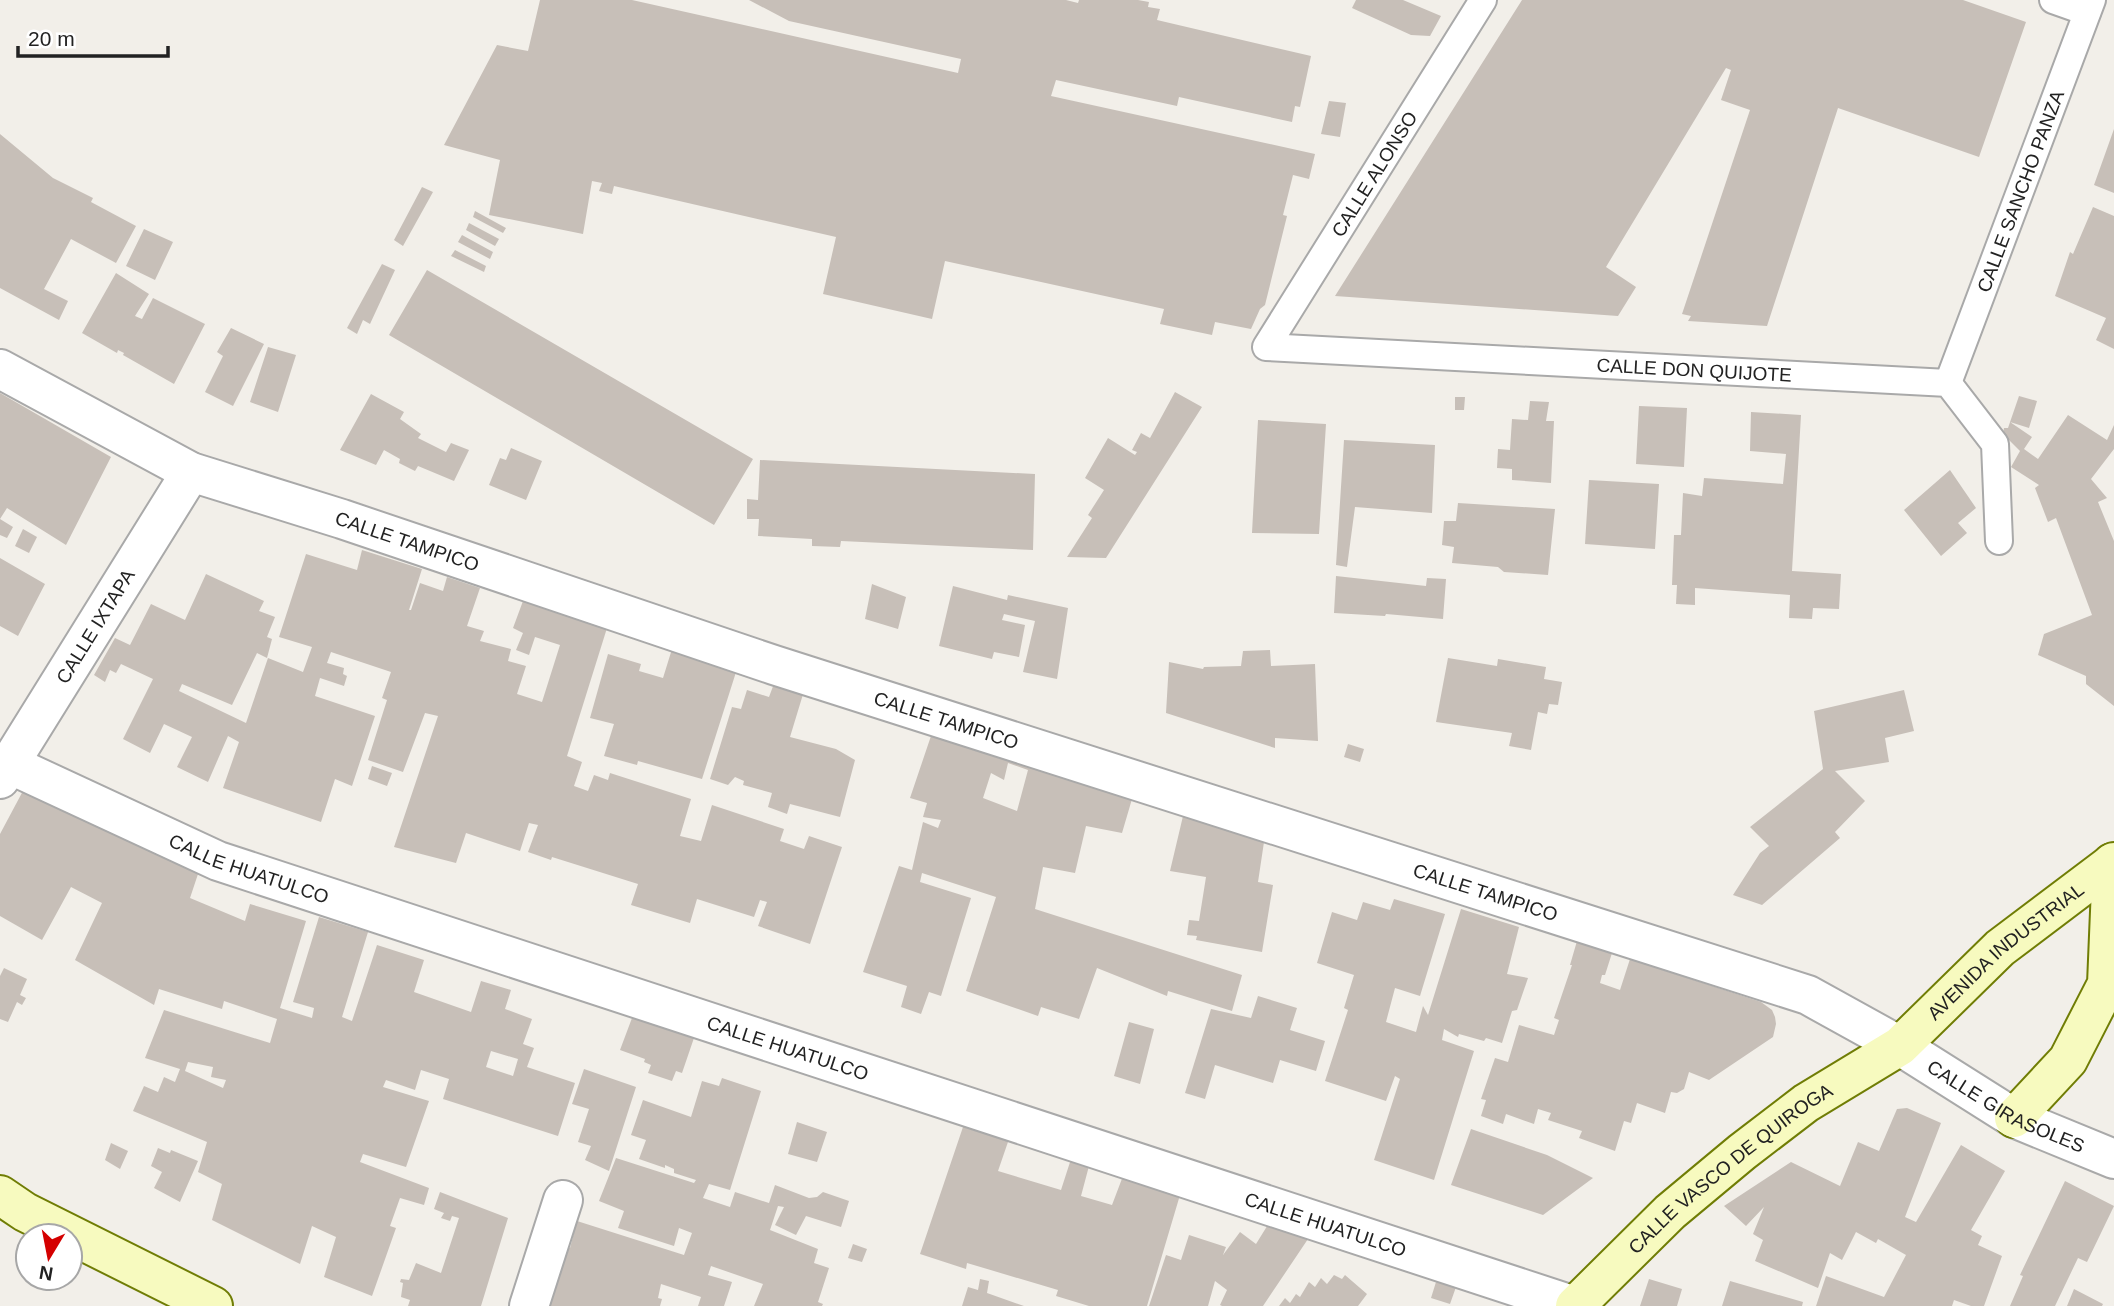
<svg xmlns="http://www.w3.org/2000/svg" width="2114" height="1306" font-family="Helvetica,sans-serif">
<rect width="100%" height="100%" fill="#f2efe9"/>
<!-- building -->
<path fill="#c7bfb8" fill-rule="evenodd" d="M540,0H632L958,73L961,59L789,21L749,0H1066L1078,3L1079,0H1138L1149,2L1148,7L1160,9L1157,20L1311,56L1300,107L1295,106L1292,122L1179,97L1177,106L1056,80L1051,96L1315,154L1309,179L1293,175L1283,215L1287,216L1265,305L1260,309L1251,329L1215,322L1212,335L1160,324L1164,309L945,261L932,319L823,294L836,237L614,186L612,194L599,191L602,183L592,181L583,234L489,215L500,160L444,145L497,45L528,51Z
M1356,0H1403L1441,16L1430,36L1411,35L1352,8Z
M1522,0H1963L2026,22L1979,157L1838,108L1767,326L1688,321L1691,316L1682,314L1750,110L1721,100L1731,70L1726,68L1606,267L1636,287L1618,316L1335,296Z
M1329,101L1346,103L1340,137L1321,134Z
M2114,129V193L2094,185Z
M0,134L53,178L93,198L91,202L136,226L116,263L71,239L44,289L68,301L59,320L0,288Z
M422,187L433,192L403,246L394,240Z
M2093,207L2114,216V349L2096,340L2106,318L2055,296L2070,252L2073,254Z
M475,211L506,228L503,233L473,217Z
M469,223L499,239L495,246L466,230Z
M144,229L173,242L155,280L126,266Z
M462,235L493,252L490,259L458,242Z
M455,250L486,266L484,272L451,256Z
M382,264L395,270L370,324L363,320L357,334L347,328Z
M427,270L753,459L714,525L389,335Z
M116,273L149,294L135,316L142,319L153,298L205,324L174,384L123,355L124,353L118,350L117,353L82,333Z
M231,328L264,344L233,406L205,392L223,356L217,352Z
M268,347L296,355L278,412L250,402Z
M1175,392L1202,407L1106,558L1067,557L1092,518L1088,515L1104,490L1085,478L1108,438L1135,455L1137,452L1132,450L1141,433L1150,438Z
M0,393L111,457L66,545L7,508L0,519Z
M371,394L404,412L400,419L421,434L418,438L446,452L451,443L469,450L454,481L418,466L415,471L399,463L400,459L384,450L376,465L340,450Z
M2019,396L2037,401L2029,428L2010,422L2032,437L2024,449L2038,459L2068,415L2107,440L2114,425V449L2091,479L2107,498L2098,502L2114,541V706L2086,684V676L2038,655L2044,634L2092,615L2056,518L2048,522L2035,488L2039,485L2011,467L2020,451L2003,434L2004,428H2008Z
M1455,397H1465L1464,410H1455Z
M1530,401L1549,402L1546,421H1554L1551,483L1512,480V469L1497,468L1498,449L1510,450L1512,419L1528,420Z
M1639,406L1687,408L1684,467L1636,464Z
M1751,412L1801,415L1792,571L1841,574L1839,609L1813,608L1812,619L1789,618L1790,595L1695,588V605L1676,604L1677,585H1672L1674,535H1681L1683,493L1702,496L1704,478L1783,484L1786,454L1750,451Z
M1258,420L1326,424L1319,534L1252,533Z
M1344,440L1435,445L1432,513L1355,507L1347,567L1336,565Z
M511,448L542,461L526,500L489,485L500,458L506,460Z
M760,460L1035,474L1033,550L841,541L840,547L812,546V539L758,536L759,519H747V499L758,500Z
M1950,470L1976,508L1958,523L1967,533L1941,556L1904,510Z
M1589,480L1659,484L1655,549L1585,544Z
M1458,503L1555,509L1548,575L1504,572L1498,567L1452,563L1454,547L1442,545L1444,521H1456Z
M0,519L13,527L7,538L0,535Z
M23,529L37,537L29,553L15,546Z
M362,550L422,569L409,610H411L420,583L443,591L447,577L480,588L467,626L484,631L480,641L511,649L508,661L526,666L517,694L542,702L560,645L535,637L529,655L516,650L523,633L513,628L523,601L607,628L567,756L582,762L574,786L588,791L594,775L608,780L610,773L691,799L680,836L701,841L712,805L784,829L780,841L804,849L809,836L842,847L810,944L758,926L767,902L760,900L754,917L697,899L690,923L631,905L638,884L552,857L551,860L528,852L538,825L529,823L520,851L466,833L456,863L394,847L438,716L425,713L403,772L368,760L387,700L382,698L391,672L331,652L327,663L344,668L343,674L347,676L344,686L320,678L315,696L375,716L352,786L335,779L321,822L223,788L239,742L228,736L208,782L177,767L192,737L164,724L150,753L123,739L153,679L121,664L116,673L110,670L105,682L94,675L115,638L130,645L151,604L185,620L206,574L264,601L259,611L275,617L267,637L272,639L267,658L257,653L232,705L182,684L179,691L246,723L268,658L303,672L312,647L279,637L306,554L357,570Z
M0,558L45,584L18,636L0,626Z
M1336,576L1426,586L1427,578L1446,579L1443,619L1386,614L1385,616L1334,613Z
M872,584L906,597L898,629L865,619Z
M953,586L1007,600L1008,595L1068,608L1057,679L1023,672L1035,621L1004,614L1002,620L1025,625L1019,657L994,652L992,659L939,646Z
M672,649L737,669L702,779L638,761L637,765L604,756L614,724L590,718L608,654L641,664L639,671L663,678Z
M1270,650L1271,666L1315,664L1318,741L1275,738V748L1166,713L1169,662L1203,669L1204,667L1241,666L1243,651Z
M1448,658L1497,666L1498,659L1546,667L1544,679L1562,682L1558,705L1549,704L1547,714L1538,712L1531,750L1509,746L1512,733L1436,722Z
M775,681L804,691L790,737L836,749L855,760L840,817L790,804L787,814L768,807L772,793L743,785L744,781L735,777L728,785L710,779L732,707L741,709L747,690L769,697Z
M1904,690L1914,731L1885,738L1889,762L1835,771L1865,801L1835,832L1840,838L1762,905L1733,895L1760,853L1769,846L1750,827L1823,769L1814,711Z
M932,733L1132,799L1122,833L1086,826L1075,873L1043,867L1035,909L1242,975L1232,1011L1168,991L1167,996L1097,968L1079,1019L1041,1007L1038,1016L966,991L996,897L922,873L920,882L971,898L941,996L929,992L921,1014L901,1007L907,986L863,972L899,866L912,870L923,822L938,828L941,820L923,817L927,803L910,798ZM1008,763L1028,770L1017,811L983,798L991,773L1004,780Z
M1348,744L1364,749L1360,762L1344,757Z
M372,766L392,773L387,786L368,779Z
M24,789L199,871L190,898L245,921L250,904L306,921L280,1008L312,1018L314,1008L293,1002L319,917L368,932L342,1017L352,1021L377,945L424,960L414,992L471,1012L481,981L511,990L505,1009L532,1019L523,1044L534,1048L527,1067L575,1083L558,1136L443,1099L449,1079L421,1070L415,1090L386,1080L383,1087L429,1101L406,1167L363,1154L360,1162L429,1188L424,1205L400,1198L390,1226L396,1228L372,1296L324,1277L336,1237L312,1226L300,1264L212,1220L222,1184L198,1172L207,1142L133,1111L144,1086L158,1092L164,1077L175,1082L180,1069L145,1058L164,1010L270,1043L277,1019L224,1001L222,1009L159,989L154,1005L75,960L102,903L71,887L42,940L0,916V834ZM491,1051L518,1059L513,1076L486,1067ZM188,1062L213,1067L211,1077L226,1080L223,1088L185,1071Z
M1183,816L1264,842L1258,882L1273,885L1262,952L1196,940L1197,936L1187,935L1189,920L1199,921L1206,877L1170,871Z
M1394,899L1445,914L1420,996L1395,988L1386,1022L1416,1032L1423,1006L1428,1015L1461,909L1519,927L1507,974L1528,978L1517,1010L1512,1011L1502,1043L1486,1038L1484,1041L1459,1034L1458,1037L1444,1029L1442,1040L1474,1051L1434,1180L1374,1160L1400,1079L1395,1076L1386,1101L1325,1081L1348,1010L1344,1008L1354,975L1317,963L1332,912L1357,920L1363,902L1390,910Z
M1577,941L1612,953L1605,975H1602L1600,983L1620,990L1630,959L1761,1002L1772,1010L1775,1017L1776,1024L1773,1037L1709,1080L1689,1072L1684,1089L1677,1093L1671,1092L1665,1113L1637,1103L1631,1123L1624,1121L1615,1151L1579,1138L1582,1131L1548,1120L1551,1113L1538,1109L1534,1124L1506,1114L1503,1124L1481,1116L1486,1100L1481,1099L1495,1058L1508,1062L1519,1025L1554,1035L1559,1020L1554,1018L1572,965H1570Z
M4,968L27,979L20,995L26,998L22,1005L17,1002L8,1022L0,1019V976Z
M1258,996L1297,1008L1290,1030L1325,1041L1316,1071L1280,1060L1273,1083L1215,1065L1205,1099L1185,1093L1211,1009L1251,1018Z
M632,1018L695,1035L682,1073L676,1071L672,1081L648,1073L651,1065L644,1062L645,1059L620,1050Z
M1129,1022L1154,1029L1140,1084L1114,1076Z
M584,1069L636,1087L609,1171L585,1160L591,1146L578,1142L589,1109L572,1104Z
M722,1078L761,1091L730,1190L709,1184L703,1198L730,1207L735,1192L769,1203L775,1185L809,1198L817,1197L823,1192L849,1201L841,1227L806,1216L796,1235L775,1225L784,1207L778,1206L770,1230L818,1249L814,1263L829,1268L818,1302L823,1304L822,1306H754L763,1284L711,1266L708,1275L732,1282L724,1306H698L701,1297L661,1284L658,1298L662,1299L660,1306H538L556,1245L570,1248L577,1221L684,1255L692,1233L679,1228L674,1246L618,1228L624,1211L599,1201L616,1158L694,1183L696,1180L674,1173V1169L665,1165V1168L639,1159L646,1140L631,1135L643,1100L691,1117L702,1081L719,1086Z
M1907,1108L1941,1123L1905,1217L1916,1222L1961,1145L2005,1171L1971,1230L1982,1236L1978,1245L2002,1256L1984,1306H1971L1954,1300L1952,1306H1816L1826,1276L1884,1297L1906,1255L1878,1239L1876,1243L1856,1232L1842,1260L1830,1253L1818,1288L1755,1261L1763,1240L1753,1234L1764,1207L1746,1226L1724,1206L1791,1162L1840,1186L1858,1142L1879,1151L1897,1109Z
M797,1122L827,1132L817,1162L788,1154Z
M964,1124L1009,1139L998,1171L1061,1190L1071,1159L1089,1166L1081,1196L1112,1205L1123,1176L1180,1195L1147,1306H1089L1056,1296L1058,1290L967,1263L966,1269L920,1254Z
M1471,1129L1547,1155L1593,1178L1543,1215L1451,1185Z
M111,1143L128,1151L120,1169L105,1160Z
M158,1148L170,1153L171,1150L198,1161L180,1202L154,1188L162,1172L151,1166Z
M2065,1181L2114,1206L2087,1262L2078,1258L2055,1306H2010L2023,1276L2020,1275Z
M440,1192L508,1218L481,1306H408L410,1300L401,1297L403,1283L400,1282L401,1279L409,1280L416,1263L441,1273L459,1218L452,1216L450,1221L441,1218L444,1213L434,1209Z
M1269,1223L1310,1236L1263,1306H1222L1220,1305L1227,1290L1215,1281L1208,1306H1149L1166,1255L1181,1260L1189,1235L1226,1247L1223,1255L1240,1232L1256,1244Z
M853,1244L867,1249L862,1262L848,1258Z
M1334,1275L1342,1279L1345,1275L1367,1294L1358,1306H1279L1285,1298L1290,1303L1296,1294L1300,1297L1309,1282L1315,1287L1321,1278L1327,1284Z
M980,1279L989,1281L987,1293L1024,1306H962L968,1287L978,1290Z
M1649,1279L1682,1289L1677,1306H1640Z
M1730,1281L1803,1302L1802,1306H1722Z
M1436,1282L1456,1287L1450,1304L1431,1298Z
M2074,1289L2103,1304L2102,1306H2067Z"/>
<g fill="none" stroke-linecap="round" stroke-linejoin="round">
<!-- lane casing -->
<g stroke="#a9a9a9" stroke-width="30">
<g id="lane">
<path id="s1" d="M1483,0L1266,347L1948,383L1995,444L1999,541"/>
<path d="M2053,0L2087,12"/>
<path id="s2" d="M1948,383L2092,0"/>
</g>
</g>
<!-- street casing -->
<g stroke="#a9a9a9" stroke-width="42">
<g id="street">
<path id="s3" d="M0,369L191,472L342,519L774,665L1808,995L1900,1046L2014,1118L2114,1159"/>
<path id="s4" d="M9,764L218,861L1575,1306"/>
<path id="s5" d="M0,779L191,472"/>
<path d="M529,1306L563,1200"/>
</g>
</g>
<!-- secondary casing -->
<g stroke="#707d05" stroke-width="42">
<g id="secondary">
<path d="M2014,1118L2068,1060L2107,984L2112,863"/>
<path d="M0,1195L25,1212L213,1306"/>
<path id="s6" d="M1575,1306L1670,1212L1742,1152L1806,1103L1900,1046L2000,948L2114,862"/>
</g>
</g>
<!-- lane -->
<use href="#lane" stroke="#fff" stroke-width="26"/>
<!-- street -->
<use href="#street" stroke="#fff" stroke-width="38"/>
<!-- secondary -->
<use href="#secondary" stroke="#f7fabf" stroke-width="38"/>
</g>
<g text-anchor="middle" stroke-width="5" stroke-linejoin="round" paint-order="stroke">
<!-- street labels -->
<g font-size="19" fill="#222" stroke="#fff">
<text transform="translate(1374 174) rotate(-58)" y="7">CALLE ALONSO</text>
<text dy="7" stroke="none"><textPath href="#s2" startOffset="205">CALLE SANCHO PANZA</textPath></text>
<text dy="7" stroke="none"><textPath href="#s1" startOffset="838">CALLE DON QUIJOTE</textPath></text>
<text dy="7" stroke="none"><textPath href="#s3" startOffset="444">CALLE TAMPICO</textPath></text>
<text dy="7" stroke="none"><textPath href="#s5" startOffset="180">CALLE IXTAPA</textPath></text>
<text dy="7" stroke="none"><textPath href="#s3" startOffset="1012">CALLE TAMPICO</textPath></text>
<text dy="7" stroke="none"><textPath href="#s4" startOffset="262">CALLE HUATULCO</textPath></text>
<text dy="7" stroke="none"><textPath href="#s3" startOffset="1578">CALLE TAMPICO</textPath></text>
<text dy="7" stroke="none"><textPath href="#s6" startOffset="560">AVENIDA INDUSTRIAL</textPath></text>
<text dy="7" stroke="none"><textPath href="#s4" startOffset="830">CALLE HUATULCO</textPath></text>
<text dy="7" stroke="none"><textPath href="#s3" startOffset="2144">CALLE GIRASOLES</textPath></text>
<text dy="7" stroke="none"><textPath href="#s6" startOffset="208">CALLE VASCO DE QUIROGA</textPath></text>
<text dy="7" stroke="none"><textPath href="#s4" startOffset="1396">CALLE HUATULCO</textPath></text>
</g>
</g>
<!-- north arrow -->
<g transform="translate(49 1257) rotate(190)"><circle r="33" fill="#ffffff" stroke="#a7a7a7" stroke-width="2"/>
<path d="M0-5L12 26L0 18L-12 26Z" fill="#d40000"/>
<text y="-10" font-size="19" font-weight="bold" text-anchor="middle" fill="#222222">N</text>
</g>
<!-- scale -->
<path d="M18 46v10h150v-10" fill="none" stroke="#222222" stroke-width="3.5"/>
<text x="28" y="46" font-size="21" fill="#222222" stroke="#ffffff" stroke-width="5" paint-order="stroke">20 m</text>
</svg>
